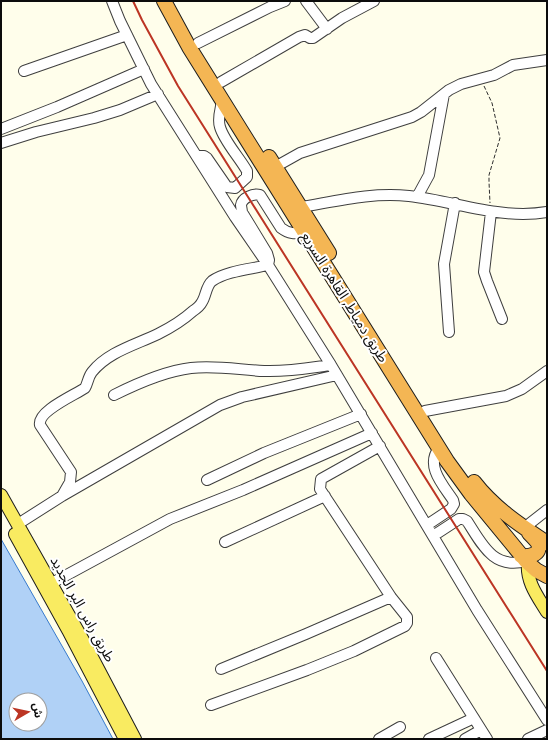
<svg xmlns="http://www.w3.org/2000/svg" width="548" height="740" font-family="Spectral,'Noto Sans Arabic',serif">
<rect width="100%" height="100%" fill="#fffeeb"/>
<!-- water -->
<path fill="#b0d1f6" stroke="#377acd" fill-rule="evenodd" d="M1,539L82,681L113,739H1ZM16,700H40V724H16Z"/>
<g fill="none" stroke-linecap="round" stroke-linejoin="round">
<!-- minor casing -->
<g stroke="#3f3f3f" stroke-width="12">
<path id="minor" d="M112,1L120,21L151,84L235,217L268,265L331,365L477,610L547,720
M306,1L327,29
M198,43L270,7L285,1
M24,71L127,35
M221,82L299,37L305,35L310,38H313L342,18L374,1
M1,129L57,107L144,69
M1,143L36,132L94,118L120,110L158,94
M197,156H204L207,158L227,187L235,188L247,177V171C239,157 224,141 220,127C217,118 221,109 222,101
M275,167L300,153L412,117L421,112L449,90L461,84L494,75L513,65L547,60
M417,197L429,175L444,94
M301,207C337,201 372,192 409,196C455,201 500,220 547,212
M491,212L484,272L487,281L502,319
M449,332L444,264L455,203
M114,395C138,383 165,371 191,368C216,365 240,370 264,371C287,372 309,368 331,365
M425,411L506,396L522,389L547,371
M207,480L264,453L361,414
M62,496L70,482L71,472L40,425C37,411 75,395 85,388C88,383 88,377 92,372C108,352 135,345 158,334C170,328 183,320 193,311C196,309 200,306 202,302C206,296 206,286 212,281C226,271 252,269 268,265L269,260L267,253L242,212C242,211 241,206 241,205C242,198 253,193 260,195L281,228C289,234 295,234 304,232
M18,524L62,496L220,405L242,397L337,375
M427,525L451,509L454,504L453,500C443,485 425,466 439,448
M524,528L547,510
M433,536L459,519H463L467,521C482,544 493,570 526,561
M225,542L325,496
M52,583L170,519L243,490L372,433
M436,658L487,739
M221,669L306,634L391,597
M211,705L307,670L354,651L405,626L407,623V617L391,597L320,489L321,479L380,446
M379,739L400,727
M429,739L474,718
M465,739L481,730
M528,739L547,730"/>
</g>
<!-- major casing -->
<g stroke="#1d1d1d" stroke-width="14">
<path id="major" d="M1,495L84,642L135,739
M15,534L68,630L125,739
M528,563C526,582 538,597 547,612"/>
</g>
<!-- highway casing -->
<g stroke="#1d1d1d" stroke-width="16">
<path id="highway" d="M164,1L189,47L447,461L471,494L526,561L536,570L547,576
M269,157L329,253
M474,482C494,508 520,525 547,543
M521,556C529,557 542,555 538,543C536,540 532,536 529,533"/>
</g>
<!-- path -->
<path stroke="#2e2e2e" stroke-width="1" stroke-dasharray="4 2" stroke-linecap="butt" d="M484,86L492,103L500,138L489,175V182L490,203"/>
<!-- minor -->
<use href="#minor" stroke="#fff" stroke-width="10"/>
<!-- major -->
<use href="#major" stroke="#f9eb61" stroke-width="12"/>
<!-- highway -->
<use href="#highway" stroke="#f4b654" stroke-width="14"/>
<!-- rail -->
<path stroke="#bc3524" stroke-width="2" d="M133,1L142,20L178,86L547,671"/>
</g>
<g text-anchor="middle" stroke-width="4" stroke-linejoin="round" paint-order="stroke">
<!-- street labels -->
<g font-size="14" fill="#0c0c0c" stroke="#fff">
<text transform="translate(345 297) rotate(58)" y="5">طريق دمياط, القاهرة السريع</text>
<text transform="translate(83 609) rotate(61)" y="5">طريق راس البر الجديد</text>
</g>
</g>
<!-- border -->
<rect width="548" height="740" fill="none" stroke="#0c0c0c" stroke-width="4"/>
<!-- north arrow -->
<g transform="translate(28 712) rotate(81)"><circle r="19" fill="#ffffff" stroke="#9e9e9e"/>
<path d="M0-3L7 15L0 10L-7 15Z" fill="#bc3524"/>
<text y="-6" font-size="11" font-weight="bold" text-anchor="middle" fill="#0c0c0c">ش</text>
</g>
</svg>
